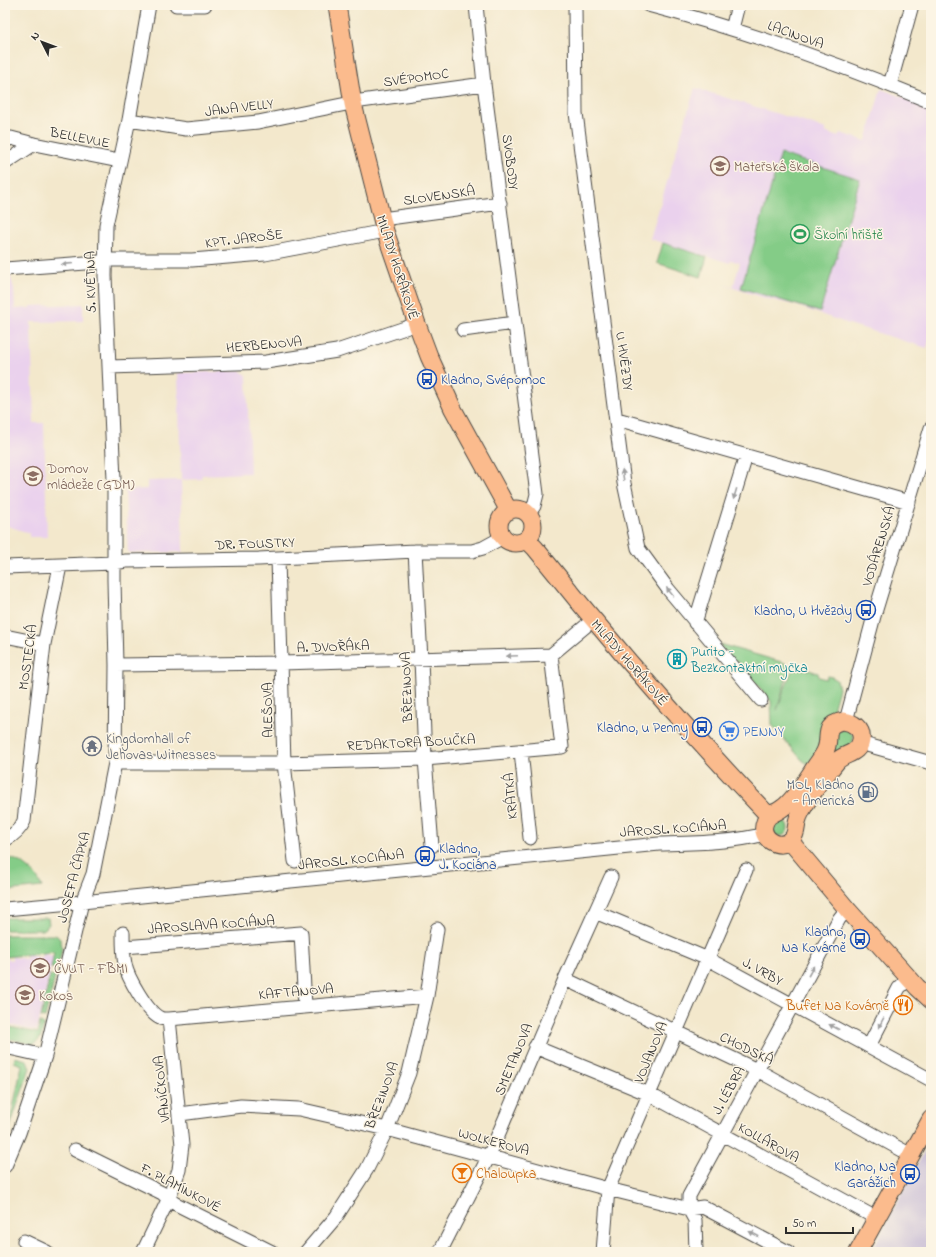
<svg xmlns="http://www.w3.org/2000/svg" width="936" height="1257" font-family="'Indie Flower',sans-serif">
<rect width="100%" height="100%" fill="#fcf5e5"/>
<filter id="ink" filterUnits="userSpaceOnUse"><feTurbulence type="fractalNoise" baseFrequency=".025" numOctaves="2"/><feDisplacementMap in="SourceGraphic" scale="8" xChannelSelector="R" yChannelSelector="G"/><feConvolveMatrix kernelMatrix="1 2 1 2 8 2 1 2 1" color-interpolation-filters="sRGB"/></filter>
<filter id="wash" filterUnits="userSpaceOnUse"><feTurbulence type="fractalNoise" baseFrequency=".012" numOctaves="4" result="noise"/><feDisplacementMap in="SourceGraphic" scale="16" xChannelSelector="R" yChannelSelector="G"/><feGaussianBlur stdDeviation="0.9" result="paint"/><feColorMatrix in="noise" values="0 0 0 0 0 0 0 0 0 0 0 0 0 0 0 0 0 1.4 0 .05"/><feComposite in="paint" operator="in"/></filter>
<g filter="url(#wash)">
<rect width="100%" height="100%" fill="#f3e8cc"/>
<!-- built -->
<path fill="#ead1ed" d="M695,88L826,129L825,132L838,137L840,133L866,141L881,89L931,108V332L927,348L849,324L794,305L768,299L724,285L733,287L740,263L731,260L730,263L650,239Z
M5,275H10L14,289L15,309L31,308V306L83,304V321L31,322L34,423H44L47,537H29V533L5,525Z
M240,371L247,375L250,473L202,475L201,479L181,480L183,552L128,553L125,490L147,489V481L181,480L178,373Z
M43,954L53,956L37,1031L5,1024V959L12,960V957L26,959L27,955L41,958Z"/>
<!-- industrial -->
<path fill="#cabfd7" d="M931,1139V1252H871L928,1145Z"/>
<!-- green -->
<path fill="#84cc87" stroke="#587c59" d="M781,154L860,179L820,312L741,288Z
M663,243L707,257L701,277L657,263Z
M719,644L785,663L788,666L789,670L777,710L791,672C799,666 809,670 818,673L819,677L826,679L827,676L832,677L837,680L839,689L824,741L808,764L802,760L772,725L771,701L737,661L733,664Z
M847,729L853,735V742L807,786L839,730Z
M772 828a8 8 0 1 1 16 0a8 8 0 1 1-16 0Z
M11,858C26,864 36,872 42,887L5,891V866Z
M5,918H48L49,924L46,928L43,930H5Z
M5,935H55C67,940 60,958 57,968L56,969L51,968L54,952L5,957Z
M50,975L55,977L45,1018L41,1017Z
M40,1022L44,1024C42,1032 42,1042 32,1044L5,1038V1026L38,1033Z
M15,1057L27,1060L30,1068L5,1141V1132L9,1127L22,1065L14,1062Z"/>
</g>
<g filter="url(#ink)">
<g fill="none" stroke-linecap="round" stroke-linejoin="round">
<!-- minor casing -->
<g stroke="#494743" stroke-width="15">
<path id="minor" d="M176,5H205
M476,5L484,84L537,494L534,506L528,514
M575,5L576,113L624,483L638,548L668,589L761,700
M648,5C744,30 839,64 931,102
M732,29L738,5
M890,85L912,5
M129,120L186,129L258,122L361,101L484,84
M5,141L11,138L34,144L119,161
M5,163L34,144
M382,219L500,203
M5,269L99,262L106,260H192L265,254L385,231
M463,330L515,323
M109,367L266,362L337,351L417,324
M617,419L909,502
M415,551L421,659L425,759L432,846
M278,559L284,763L295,861
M5,567L114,563L126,561L259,559L415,551H472L483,548L503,537
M695,623L746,456
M5,636L44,644
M551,655L593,620
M116,665L282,663L551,655
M846,721L874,616L931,428
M860,743L931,763
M521,751L530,838
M115,763H284L425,759L562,747L551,655
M5,840C14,835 20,830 24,821L44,644L60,566
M5,909L82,902L659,844C695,843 731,843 765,834
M595,912L708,959L931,1080
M123,933C123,943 123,955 125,964C127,977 148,1013 160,1018C162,1019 166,1019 169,1019L427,996
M124,947L301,933L305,1006
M565,979L757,1070L911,1155
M869,1046L899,988L909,978
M5,1047L45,1056
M535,1047L649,1094L876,1218
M180,1114L241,1106L299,1109L387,1129L608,1189L689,1209L703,1207L788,1252
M75,1150L162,1193L174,1203L272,1252
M5,1166L19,1133L45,1056L82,902L93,874L115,763L116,665L114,580V480L105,276L106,225L129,120L149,5
M24,1241L47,1252
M143,1252L169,1198L179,1170L182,1145L169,1019
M306,1252L336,1217L367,1169L387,1129L409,1073L427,996L437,929
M440,1252L489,1156L565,979L611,877
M603,1252L608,1189L746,870
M696,1252L695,1220L689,1209V1196L839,919L847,909"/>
</g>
<!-- major casing -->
<g stroke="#494743" stroke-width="19">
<path id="major" d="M337,5L353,104L385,231L417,324L429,356L453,409L509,511
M499 526a17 17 0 1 1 34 0a17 17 0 1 1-34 0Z
M527,540L535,548C609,641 687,730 769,816
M843,721C853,722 863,729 861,740C859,754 845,753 837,761C825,776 806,799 799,816C795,824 798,832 792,839C780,852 758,838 765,822C768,813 775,814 781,809C793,802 807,779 815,767C819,761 824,755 826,749C831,737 822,725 843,721Z
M790,841L847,909L917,987L931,1000
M858,1252L931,1119"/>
</g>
<!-- minor -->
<use href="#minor" stroke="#fff" stroke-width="13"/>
<!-- major -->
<use href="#major" stroke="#fbbb8d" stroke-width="17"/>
</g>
<!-- one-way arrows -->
<defs><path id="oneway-solid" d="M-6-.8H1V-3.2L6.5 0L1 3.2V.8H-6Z"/></defs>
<g fill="#a0a0a0">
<use href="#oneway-solid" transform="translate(67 264) rotate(175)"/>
<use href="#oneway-solid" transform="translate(623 475) rotate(-98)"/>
<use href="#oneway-solid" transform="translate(735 494) rotate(107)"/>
<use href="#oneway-solid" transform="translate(670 592) rotate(-129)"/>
<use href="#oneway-solid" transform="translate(512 656) rotate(178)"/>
<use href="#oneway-solid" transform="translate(811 971) rotate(-61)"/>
<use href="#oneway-solid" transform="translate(881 1023) rotate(118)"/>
<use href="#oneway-solid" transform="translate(834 1027) rotate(-152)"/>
<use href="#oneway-solid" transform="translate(754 1234) rotate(-152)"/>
</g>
</g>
<!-- icons -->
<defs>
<g id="school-ring" transform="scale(1)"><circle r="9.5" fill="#fcf5e5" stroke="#8d6e63" stroke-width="1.5"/><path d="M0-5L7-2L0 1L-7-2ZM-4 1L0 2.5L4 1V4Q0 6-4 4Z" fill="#8d6e63"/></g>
<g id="stadium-ring" transform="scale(1)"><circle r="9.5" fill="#fcf5e5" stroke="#2e9e5b" stroke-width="1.5"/><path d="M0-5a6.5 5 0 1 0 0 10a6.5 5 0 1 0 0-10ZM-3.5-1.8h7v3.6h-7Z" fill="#2e9e5b"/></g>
<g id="bus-ring" transform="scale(1)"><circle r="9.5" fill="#fcf5e5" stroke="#1a4fb4" stroke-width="1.5"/><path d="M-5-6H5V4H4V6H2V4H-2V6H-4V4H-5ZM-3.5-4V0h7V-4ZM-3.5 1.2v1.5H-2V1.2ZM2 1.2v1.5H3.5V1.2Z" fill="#1a4fb4"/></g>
<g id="building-ring" transform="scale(1)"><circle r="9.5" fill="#fcf5e5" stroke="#0f9aa8" stroke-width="1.5"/><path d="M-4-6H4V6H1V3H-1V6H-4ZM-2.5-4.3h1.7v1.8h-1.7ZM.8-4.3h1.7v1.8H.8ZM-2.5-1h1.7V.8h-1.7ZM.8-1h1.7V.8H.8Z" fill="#0f9aa8"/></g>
<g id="supermarket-ring" transform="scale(1)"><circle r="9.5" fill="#fcf5e5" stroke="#3f7fe0" stroke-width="1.5"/><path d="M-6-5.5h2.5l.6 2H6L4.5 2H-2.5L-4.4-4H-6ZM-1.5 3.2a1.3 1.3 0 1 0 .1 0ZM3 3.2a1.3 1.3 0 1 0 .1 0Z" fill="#3f7fe0"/></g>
<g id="temple-ring" transform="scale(1)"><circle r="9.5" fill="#fcf5e5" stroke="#6b7280" stroke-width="1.5"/><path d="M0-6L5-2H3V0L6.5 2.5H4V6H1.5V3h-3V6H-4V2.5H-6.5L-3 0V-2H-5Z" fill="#6b7280"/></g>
<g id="fuel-ring" transform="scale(1)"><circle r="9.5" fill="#fcf5e5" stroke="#5c6f8a" stroke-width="1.5"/><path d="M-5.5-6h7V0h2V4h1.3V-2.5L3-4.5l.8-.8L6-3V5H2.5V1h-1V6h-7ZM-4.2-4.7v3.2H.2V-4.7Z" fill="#5c6f8a"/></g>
<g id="university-ring" transform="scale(1)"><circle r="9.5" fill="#fcf5e5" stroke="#8d6e63" stroke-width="1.5"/><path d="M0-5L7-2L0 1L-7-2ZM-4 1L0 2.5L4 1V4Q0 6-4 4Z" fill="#8d6e63"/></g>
<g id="restaurant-ring" transform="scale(1)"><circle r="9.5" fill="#fcf5e5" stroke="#e8710a" stroke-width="1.5"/><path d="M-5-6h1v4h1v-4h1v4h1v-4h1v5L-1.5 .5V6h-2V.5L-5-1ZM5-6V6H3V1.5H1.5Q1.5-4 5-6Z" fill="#e8710a"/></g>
<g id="bar-ring" transform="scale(1)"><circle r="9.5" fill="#fcf5e5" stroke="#e8710a" stroke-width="1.5"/><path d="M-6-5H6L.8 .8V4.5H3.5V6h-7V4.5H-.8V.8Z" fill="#e8710a"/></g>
</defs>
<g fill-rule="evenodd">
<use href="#school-ring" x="720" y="166"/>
<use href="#stadium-ring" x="800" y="234"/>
<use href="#bus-ring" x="427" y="379"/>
<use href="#school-ring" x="33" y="476"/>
<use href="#bus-ring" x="866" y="610"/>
<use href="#building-ring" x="677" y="659"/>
<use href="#bus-ring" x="702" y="727"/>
<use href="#supermarket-ring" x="729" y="731"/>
<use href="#temple-ring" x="92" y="746"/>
<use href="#fuel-ring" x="868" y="792"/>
<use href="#bus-ring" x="425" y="856"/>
<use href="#bus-ring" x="860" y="939"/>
<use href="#university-ring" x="40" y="968"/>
<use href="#university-ring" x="25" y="995"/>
<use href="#restaurant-ring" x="903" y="1005"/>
<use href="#bar-ring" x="462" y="1173"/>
<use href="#bus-ring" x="910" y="1174"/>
</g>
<g text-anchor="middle" stroke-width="3" stroke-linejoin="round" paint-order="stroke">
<!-- street labels -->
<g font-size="14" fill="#2b2b2b" stroke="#fcf5e5">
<text transform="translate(796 34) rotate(20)" y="5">LACINOVA</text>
<text transform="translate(416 77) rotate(-8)" y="5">SVÉPOMOC</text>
<text transform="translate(239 107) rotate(-7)" y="5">JANA VELLY</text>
<text transform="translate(80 137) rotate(11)" y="5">BELLEVUE</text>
<text transform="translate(511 162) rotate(83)" y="5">SVOBODY</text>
<text transform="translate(439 195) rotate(-8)" y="5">SLOVENSKÁ</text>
<text transform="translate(244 238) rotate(-7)" y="5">KPT. JAROŠE</text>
<text transform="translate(398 267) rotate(72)" y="5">MILADY HORÁKOVÉ</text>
<text transform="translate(90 282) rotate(-91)" y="5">5. KVĚTNA</text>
<text transform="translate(264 344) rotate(-5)" y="5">HERBENOVA</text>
<text transform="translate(625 361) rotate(82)" y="5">U HVĚZDY</text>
<text transform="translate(255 543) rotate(-2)" y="5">DR. FOUSTKY</text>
<text transform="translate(878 546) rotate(-73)" y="5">VODÁRENSKÁ</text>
<text transform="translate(333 646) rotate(-2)" y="5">A. DVOŘÁKA</text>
<text transform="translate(27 657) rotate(-82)" y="5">MOSTECKÁ</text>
<text transform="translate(630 662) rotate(49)" y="5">MILADY HORÁKOVÉ</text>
<text transform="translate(406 687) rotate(-92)" y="5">BŘEZINOVA</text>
<text transform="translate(267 710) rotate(-91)" y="5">ALEŠOVA</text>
<text transform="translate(411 742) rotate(-3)" y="5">REDAKTORA BOUČKA</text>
<text transform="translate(510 796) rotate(-95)" y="5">KRÁTKÁ</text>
<text transform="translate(673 828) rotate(-4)" y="5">JAROSL. KOCIÁNA</text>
<text transform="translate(351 859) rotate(-6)" y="5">JAROSL. KOCIÁNA</text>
<text transform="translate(73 877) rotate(-75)" y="5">JOSEFA ČAPKA</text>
<text transform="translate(211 924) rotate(-4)" y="5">JAROSLAVA KOCIÁNA</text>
<text transform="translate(763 971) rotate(29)" y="5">J. VRBY</text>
<text transform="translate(296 991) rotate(-5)" y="5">KAFTANOVA</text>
<text transform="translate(747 1048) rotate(26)" y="5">CHODSKÁ</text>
<text transform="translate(650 1052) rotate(-67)" y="5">VOJANOVA</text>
<text transform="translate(513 1059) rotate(-67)" y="5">SMETANOVA</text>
<text transform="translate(161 1089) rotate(-96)" y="5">VANÍČKOVA</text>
<text transform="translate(728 1090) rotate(-61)" y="5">J. LÉBRA</text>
<text transform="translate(381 1095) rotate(-69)" y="5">BŘEZINOVA</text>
<text transform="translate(494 1141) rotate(15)" y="5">WOLKEROVA</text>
<text transform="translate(769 1142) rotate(29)" y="5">KOLLÁROVA</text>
<text transform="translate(181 1187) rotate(28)" y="5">F. PLAMÍNKOVÉ</text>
</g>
<!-- education labels -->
<g font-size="14" fill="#785e54" stroke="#fcf5e5" text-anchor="start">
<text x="734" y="171">Mateřská škola</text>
<text x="47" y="473">Domov<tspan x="47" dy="16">mládeže (GDM)</tspan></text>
<text x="54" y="973">ČVUT - FBMI</text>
<text x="39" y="1000">Kokos</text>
</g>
<!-- leisure labels -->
<g font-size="14" fill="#27864d" stroke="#fcf5e5" text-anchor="start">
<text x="814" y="239">Školní hřiště</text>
</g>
<!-- transit labels -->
<g font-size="14" fill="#164399" stroke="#fcf5e5" text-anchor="end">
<text x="441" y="384" text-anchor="start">Kladno, Svépomoc</text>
<text x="852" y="615">Kladno, U Hvězdy</text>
<text x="688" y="732">Kladno, u Penny</text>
<text x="439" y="853" text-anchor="start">Kladno,<tspan x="439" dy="16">J. Kociána</tspan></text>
<text x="846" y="936">Kladno,<tspan x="846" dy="16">Na Kovárně</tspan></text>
<text x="896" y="1171">Kladno, Na<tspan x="896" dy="16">Garážích</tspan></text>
</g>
<!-- culture labels -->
<g font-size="14" fill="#0d838f" stroke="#fcf5e5" text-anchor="start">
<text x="691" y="656">Purito -<tspan x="691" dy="16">Bezkontaktní myčka</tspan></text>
</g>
<!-- shop labels -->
<g font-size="14" fill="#366cbe" stroke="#fcf5e5" text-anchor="start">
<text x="743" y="736">PENNY</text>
</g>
<!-- worship labels -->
<g font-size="14" fill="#5b616d" stroke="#fcf5e5" text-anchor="start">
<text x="106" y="743">Kingdomhall of<tspan x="106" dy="16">Jehovas Witnesses</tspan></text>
</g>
<!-- service labels -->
<g font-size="14" fill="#4e5e75" stroke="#fcf5e5" text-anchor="end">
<text x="854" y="789">MOL, Kladno<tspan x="854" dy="16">- Americká</tspan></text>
</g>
<!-- food labels -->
<g font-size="14" fill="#c56008" stroke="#fcf5e5" text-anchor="end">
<text x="889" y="1010">Bufet Na Kovárně</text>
<text x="476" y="1178" text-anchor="start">Chaloupka</text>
</g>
</g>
<!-- margin -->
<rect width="936" height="1257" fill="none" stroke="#fcf5e5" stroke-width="20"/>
<!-- north arrow -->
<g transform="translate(42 42) rotate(312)" stroke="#fcf5e5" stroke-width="3" paint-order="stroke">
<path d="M0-3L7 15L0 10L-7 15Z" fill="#2b2b2b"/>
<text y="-6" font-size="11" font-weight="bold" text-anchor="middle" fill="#2b2b2b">N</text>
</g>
<!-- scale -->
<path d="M786 1227v6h67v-6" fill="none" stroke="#2b2b2b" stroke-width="2"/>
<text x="792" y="1227" font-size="12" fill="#2b2b2b" stroke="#fcf5e5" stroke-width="3" paint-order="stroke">50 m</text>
</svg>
